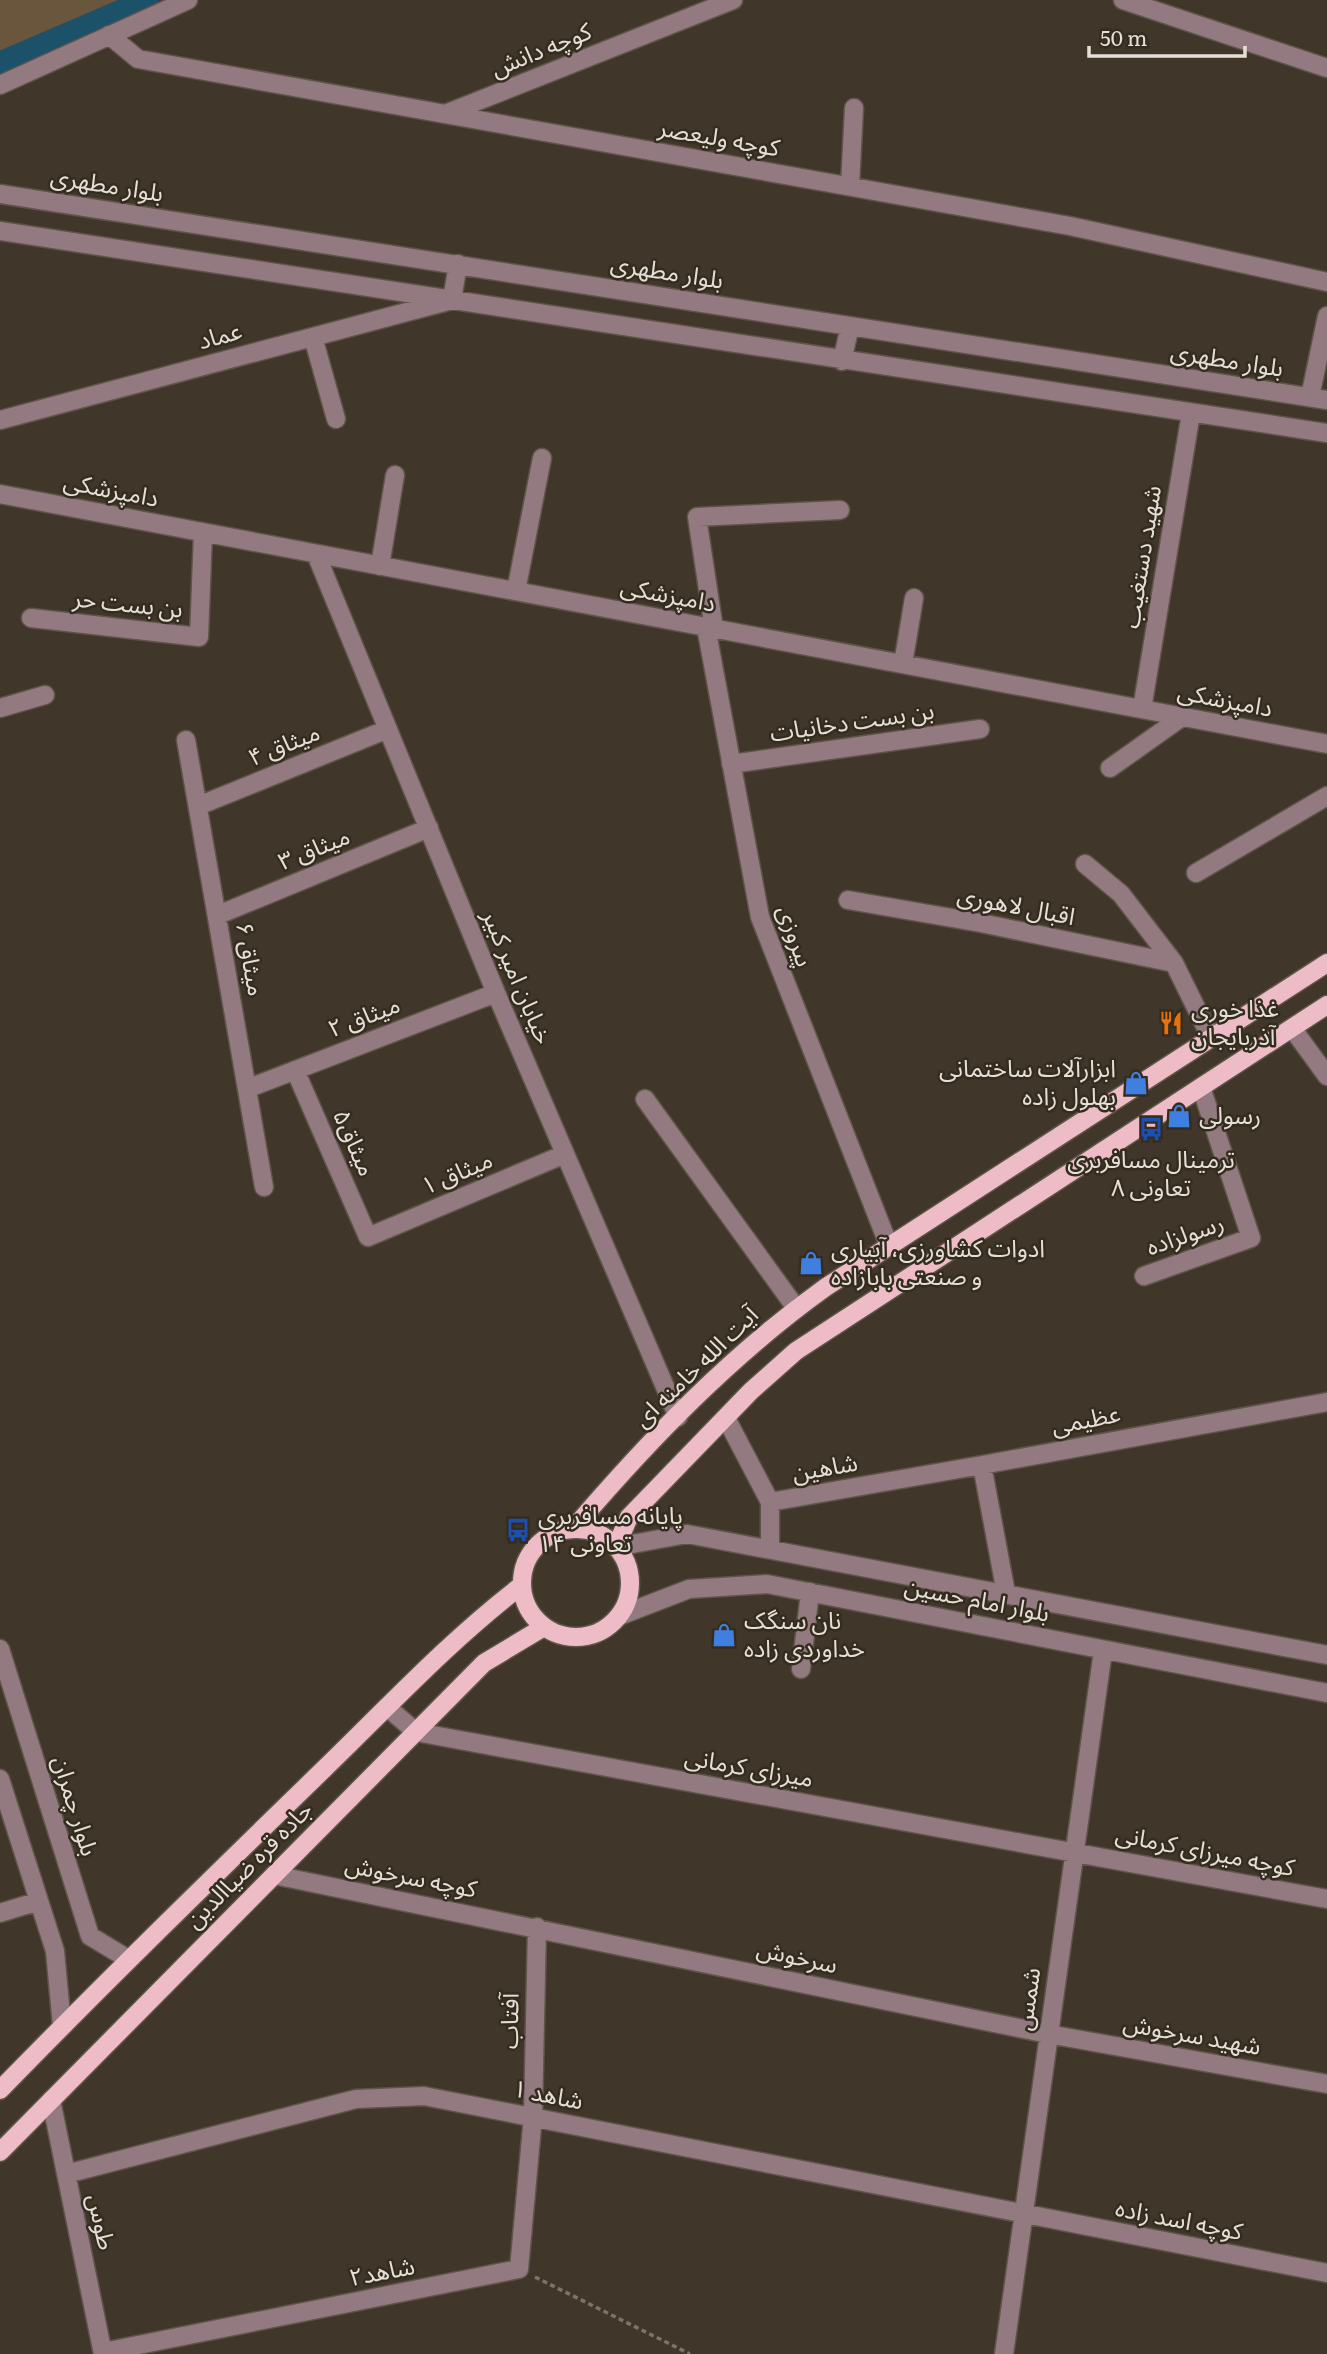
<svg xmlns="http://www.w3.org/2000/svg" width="1327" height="2354" font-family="Literata,'Noto Sans Arabic',serif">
<rect width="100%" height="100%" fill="#403629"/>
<!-- green -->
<path fill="#69563c" d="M0,0H133L0,57Z"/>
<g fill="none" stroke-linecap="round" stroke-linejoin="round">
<!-- canal -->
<path stroke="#1c516a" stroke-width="23" d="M0,63L147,0"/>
<!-- minor casing -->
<g stroke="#5e5448" stroke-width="21">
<path id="minor" d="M1123,0L1327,68
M109,35L138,59L1070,226L1327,282
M0,85L188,0
M445,114L733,0
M850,186L854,108
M0,194L1327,400
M0,231L1327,433
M313,337L336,419
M842,361L850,326
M1310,397L1327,316
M0,420L452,300L458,264
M0,494L1327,744
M316,554L496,993L678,1417
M380,566L395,475
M516,591L542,458
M31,618L199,637L203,533
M706,627L760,917L889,1246
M714,629L697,517L840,510
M903,664L914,598
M0,708L45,695
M1142,709L1191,413
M186,740L264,1187
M731,764L980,729
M1110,768L1182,717
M198,806L388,729
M1085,864L1121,894L1174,963L1211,1038
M1196,873L1327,796
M848,900L981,923L1174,963
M218,915L429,828
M1292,1028L1327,1076
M295,1070L368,1237L565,1154
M249,1088L496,993
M645,1099L796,1308
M1144,1276L1251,1238L1201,1087
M726,1418L770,1502L982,1465
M616,1547L687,1534L1327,1655
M770,1549V1502
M1006,1593L982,1465L1327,1402
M619,1616L689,1589L767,1584L1327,1693
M0,1649L90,1936L128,1959
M801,1669L810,1592
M387,1707L416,1732L1327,1899
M0,1779L55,1951L62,2026
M274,1875L1048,2034L1327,2084
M0,1913L39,1901
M51,2100L103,2354
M66,2174L356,2099L424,2096L1327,2273
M103,2352L519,2269L533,2116L537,1927
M1004,2354L1103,1651"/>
</g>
<!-- major casing -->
<g stroke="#5e5448" stroke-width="21">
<path id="major" d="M573,1529C649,1440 731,1355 826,1287L1327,963
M522 1583a54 54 0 1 1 108 0a54 54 0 1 1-108 0Z
M616,1547L629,1517L751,1391L796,1351L1327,1005
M0,2090C106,1981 215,1875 324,1769C388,1707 450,1640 522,1585
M0,2152L484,1663L544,1627"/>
</g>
<!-- path -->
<path stroke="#7c7469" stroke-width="3.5" stroke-dasharray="5 3.5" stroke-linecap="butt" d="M535,2277L690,2354"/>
<!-- minor -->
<use href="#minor" stroke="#937a80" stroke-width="18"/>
<!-- major -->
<use href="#major" stroke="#edbcc7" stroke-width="18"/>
</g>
<!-- icons -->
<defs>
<g id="restaurant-bare" transform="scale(1.89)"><path d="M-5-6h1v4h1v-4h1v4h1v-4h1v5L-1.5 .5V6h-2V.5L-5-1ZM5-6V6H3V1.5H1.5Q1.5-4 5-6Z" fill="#e8710a" stroke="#352c20" stroke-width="2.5" paint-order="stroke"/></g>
<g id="shop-bare" transform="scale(1.89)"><path d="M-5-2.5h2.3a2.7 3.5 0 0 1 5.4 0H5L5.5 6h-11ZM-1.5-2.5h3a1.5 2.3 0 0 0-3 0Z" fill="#3f7fe0" stroke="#352c20" stroke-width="2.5" paint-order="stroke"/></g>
<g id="bus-bare" transform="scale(1.89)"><path d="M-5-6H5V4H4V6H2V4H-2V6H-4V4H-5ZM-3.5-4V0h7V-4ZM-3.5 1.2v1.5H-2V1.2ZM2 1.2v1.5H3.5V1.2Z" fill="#1a4fb4" stroke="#352c20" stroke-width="2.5" paint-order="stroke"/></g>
</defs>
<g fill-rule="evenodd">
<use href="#restaurant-bare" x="1171" y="1023"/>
<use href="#shop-bare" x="1136" y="1083"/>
<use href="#shop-bare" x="1179" y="1116"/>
<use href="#bus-bare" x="1151" y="1129"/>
<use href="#shop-bare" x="811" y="1263"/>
<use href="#bus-bare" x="518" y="1530"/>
<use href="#shop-bare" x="724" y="1635"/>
</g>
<g text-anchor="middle" stroke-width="5" stroke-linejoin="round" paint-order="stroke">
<!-- street labels -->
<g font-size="24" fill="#e5dfd7" stroke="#352c20">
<text transform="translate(541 50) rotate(-22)" y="8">کوچه دانش</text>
<text transform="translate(719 138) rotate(10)" y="8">کوچه ولیعصر</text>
<text transform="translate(107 185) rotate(9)" y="8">بلوار مطهری</text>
<text transform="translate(667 272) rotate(9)" y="8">بلوار مطهری</text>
<text transform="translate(220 336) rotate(-15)" y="8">عماد</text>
<text transform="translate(1227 360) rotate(9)" y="8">بلوار مطهری</text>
<text transform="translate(111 490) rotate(11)" y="8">دامپزشکی</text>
<text transform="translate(1142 557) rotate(-81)" y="8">شهید دستغیب</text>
<text transform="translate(668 595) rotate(11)" y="8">دامپزشکی</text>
<text transform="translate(128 604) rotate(6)" y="8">بن بست حر</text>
<text transform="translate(1225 700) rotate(11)" y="8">دامپزشکی</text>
<text transform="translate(852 722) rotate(-8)" y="8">بن بست دخانیات</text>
<text transform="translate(284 745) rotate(-22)" y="8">میثاق ۴</text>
<text transform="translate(314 849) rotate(-22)" y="8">میثاق ۳</text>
<text transform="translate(1016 906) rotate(11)" y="8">اقبال لاهوری</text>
<text transform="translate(795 936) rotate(71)" y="8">پیروزی</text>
<text transform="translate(250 959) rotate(80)" y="8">میثاق ۶</text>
<text transform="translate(517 977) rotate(67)" y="8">خیابان امیر کبیر</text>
<text transform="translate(364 1017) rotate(-21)" y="8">میثاق ۲</text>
<text transform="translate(354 1143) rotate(66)" y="8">میثاق۵</text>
<text transform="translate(457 1173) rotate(-23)" y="8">میثاق ۱</text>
<text transform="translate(1185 1235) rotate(-19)" y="8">رسولزاده</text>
<text transform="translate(696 1367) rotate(-44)" y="8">آیت الله خامنه ای</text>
<text transform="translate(1086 1420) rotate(-11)" y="8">عظیمی</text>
<text transform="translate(825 1468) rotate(-10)" y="8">شاهین</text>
<text transform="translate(977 1600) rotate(11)" y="8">بلوار امام حسین</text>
<text transform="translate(749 1768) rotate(10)" y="8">میرزای کرمانی</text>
<text transform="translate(75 1806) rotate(73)" y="8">بلوار چمران</text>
<text transform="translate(1205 1851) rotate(11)" y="8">کوچه میرزای کرمانی</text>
<text transform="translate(249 1865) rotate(-45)" y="8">جاده قره ضیاالدین</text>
<text transform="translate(411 1877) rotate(11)" y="8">کوچه سرخوش</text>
<text transform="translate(797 1957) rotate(12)" y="8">سرخوش</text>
<text transform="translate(1028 1999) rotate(-82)" y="8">شمس</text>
<text transform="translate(510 2021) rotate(-89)" y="8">آفتاب</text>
<text transform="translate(1192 2035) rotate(10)" y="8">شهید سرخوش</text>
<text transform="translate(548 2095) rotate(11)" y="8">شاهد ۱</text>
<text transform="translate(1179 2220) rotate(11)" y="8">کوچه اسد زاده</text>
<text transform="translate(101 2222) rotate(78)" y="8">طوس</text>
<text transform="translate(382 2272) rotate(-11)" y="8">شاهد۲</text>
</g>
<!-- poi labels -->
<g font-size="24" fill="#e5dfd7" stroke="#352c20" text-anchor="start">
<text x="1191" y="1017">غذا خوری<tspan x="1191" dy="28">آذربایجان</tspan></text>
<text x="1116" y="1077" text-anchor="end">ابزارآلات ساختمانی<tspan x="1116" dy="28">بهلول زاده</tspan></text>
<text x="1199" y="1124">رسولی</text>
<text x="1151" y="1168" text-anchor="middle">ترمینال مسافربری<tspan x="1151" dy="28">تعاونی ۸</tspan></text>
<text x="831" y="1257">ادوات کشاورزی، آبیاری<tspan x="831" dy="28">و صنعتی بابازاده</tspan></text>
<text x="538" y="1524">پایانه مسافربری<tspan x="538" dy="28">تعاونی ۱۴</tspan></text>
<text x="744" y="1629">نان سنگک<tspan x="744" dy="28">خداوردی زاده</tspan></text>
</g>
</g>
<!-- scale -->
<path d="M1089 46v10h156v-10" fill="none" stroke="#e5dfd7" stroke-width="3.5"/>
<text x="1100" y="46" font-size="21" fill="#e5dfd7" stroke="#352c20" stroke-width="5" paint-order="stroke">50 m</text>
</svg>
